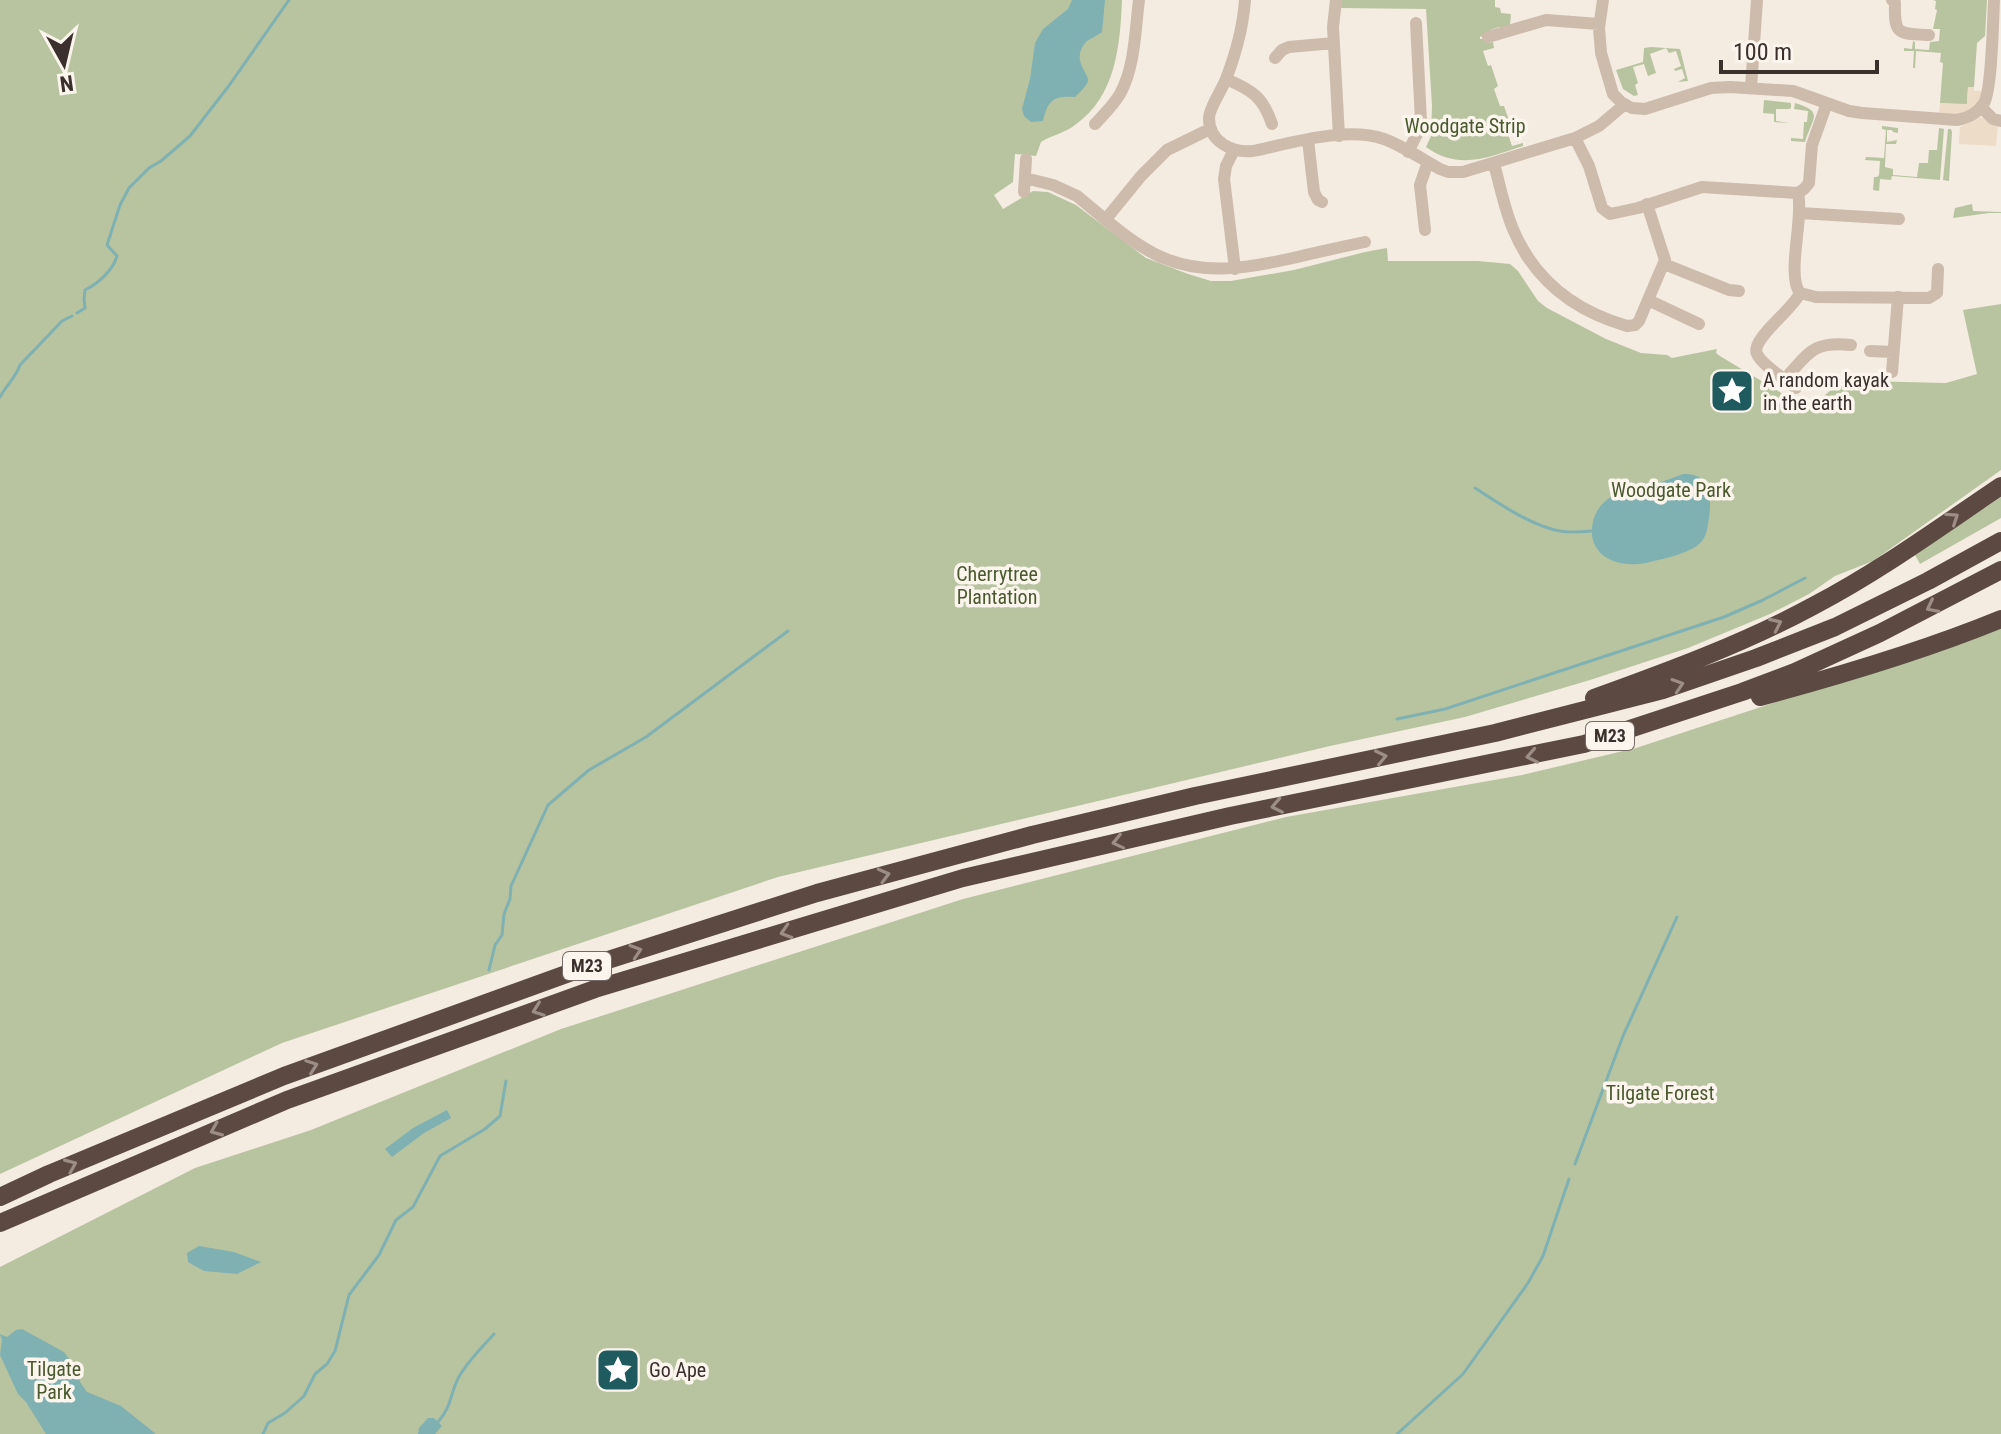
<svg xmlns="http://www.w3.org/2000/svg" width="2001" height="1434" font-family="'Roboto Condensed',sans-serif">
<rect width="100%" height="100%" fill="#f4ebe1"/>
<!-- green -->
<path fill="#b8c4a0" d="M0,0H1122C1120,46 1116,96 1075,125C1065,133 1052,135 1041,142L1036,156L1015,154L1013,182L994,195L1003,209L1033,191L1048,192L1076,205L1146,258L1188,274L1211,281H1231L1294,270L1365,252L1387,248L1388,261H1478L1510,264L1518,271L1538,301L1547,308L1606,339L1641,353L1667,355L1672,358L1717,349L1716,353L1720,356L1788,397L1806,412L1832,389L1861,381L1946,383L1977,374L1963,310L2001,304V470L1873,561L1835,576L1809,594L1770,614L1688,648L1590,680L1465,717L1330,746L778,877L282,1043L0,1174Z
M1342,0H1495V7L1500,8L1501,13L1511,14L1510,25L1504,29L1499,27L1490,30L1488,34L1480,37V39H1486L1488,43L1493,42L1494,48L1483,51L1488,66L1491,65L1498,86L1494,89L1500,106H1504L1513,132L1508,134L1512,146L1523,143V146C1489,157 1459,171 1426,147L1431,136L1432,106L1426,9L1340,8Z
M1933,0H1987L1985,36L1977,43L1974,87H1968L1967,105L1940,103L1943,63L1940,62L1941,53L1916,51L1915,68H1913L1914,51H1904V48L1912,49L1913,41L1915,42V49L1929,50L1930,42L1939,41L1940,29H1933L1937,10L1935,9L1936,1Z
M1651,47L1680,49L1688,81L1678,82L1685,78L1682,69L1675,71L1674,69L1681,66L1676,51L1669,53L1666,48L1650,54L1656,73L1648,76L1644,64L1633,67L1638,83L1635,85L1638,95L1634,96L1623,89L1616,70L1643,62L1644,48Z
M1764,100L1791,103V108L1789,109H1776V121L1789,123L1774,122V114L1763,113Z
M1795,103C1825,112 1812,118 1805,142L1791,141V138L1803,139L1804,122H1807L1808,111L1794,109Z
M1882,126L1898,128V133L1893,132L1892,130H1887V142L1897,140L1896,144H1886L1885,167L1893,169V175L1917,177L1919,163H1928L1929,150H1937L1939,128L1944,129L1940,180L1892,176L1891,180L1880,179L1879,191L1873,190L1874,177H1877L1879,175L1880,161L1865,160L1866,157L1884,158L1886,130L1882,129Z
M1948,129H1951L1952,132L1949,181L1943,180Z
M1972,204L1973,211L2001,212V213H1989L1953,218L1955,208Z
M2001,497V518L1920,564L1915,555Z
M2001,628V1434H0V1267L195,1168L311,1130L561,1029L963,899L1286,817L1522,775L1636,748Z"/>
<!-- plaza -->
<path fill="#ecdcc8" d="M1968,87H1974V91H1983L1980,99L1974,108L1960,115L1939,114L1940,103L1967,104Z
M1980,117L1998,124L1996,146L1959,144L1960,127Z"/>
<!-- water -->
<path fill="#7fb0b2" d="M1072,0H1105L1102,32C1097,36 1090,38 1085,43C1071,61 1089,73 1088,81C1087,86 1078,94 1075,97C1053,96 1048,100 1043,121L1031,122L1024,116L1022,109L1030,79L1035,43L1043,29L1068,9Z
M1683,474C1713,472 1712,502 1708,524C1707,530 1706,536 1702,541C1692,554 1661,559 1646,563C1616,569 1583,554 1594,518C1597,510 1601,504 1608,499C1619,490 1635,491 1648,487C1660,483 1671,478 1683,474Z
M447,1110L451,1118L424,1133L392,1157L385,1149L413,1128Z
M199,1246L234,1252L261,1262L237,1274L204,1271L188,1262L187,1253Z
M22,1329L64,1352L78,1372L80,1382L87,1392L121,1406L156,1434H46L26,1402L18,1394L0,1355L2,1340L0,1334L7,1337L16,1330Z
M428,1418H434L442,1426L435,1434H418L419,1428Z"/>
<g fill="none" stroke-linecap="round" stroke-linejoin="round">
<!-- stream -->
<path stroke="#7fb0b2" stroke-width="3" d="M77,313L85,308L84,299L85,290C99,283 113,270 117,256L107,245L120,205L129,188L149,168L161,161L190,136L228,87L289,0
M0,397C6,386 16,377 20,365L62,321L72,316
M1475,488C1498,503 1532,526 1560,531C1570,533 1581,532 1592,531
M1397,719L1445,709L1724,617L1763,600L1805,578
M489,970L495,945L502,935L504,914L510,899L511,886L548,805L589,770L646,737L788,631
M1575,1164L1623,1036L1677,917
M438,1422C453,1405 450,1391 460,1375C469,1360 482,1347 494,1334
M263,1434L268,1423L285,1413L304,1396L315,1374L327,1364L335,1351L349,1295L379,1255L396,1220L413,1207L440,1156L485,1129L500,1116L506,1081
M1397,1434L1463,1374L1528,1283L1543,1256L1569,1179"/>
<!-- minor -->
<path stroke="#cdbbac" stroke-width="12" d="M1245,0C1243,27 1236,53 1226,79C1222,90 1209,108 1209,118C1209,142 1232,153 1253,151C1291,143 1346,126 1384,139C1403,146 1422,159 1440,169L1448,172H1463L1575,138L1599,126L1625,104
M1336,0L1333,27L1339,136
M1603,0L1599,28L1601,53L1613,94L1622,103L1632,108L1645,109L1711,88L1730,87L1793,91L1849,111L1862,113L1957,120C1968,118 1978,113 1984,103C1992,89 1993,20 1994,0
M1892,0L1895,3C1894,35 1898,34 1929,35
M1488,37L1546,20L1599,24
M1275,58L1282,50L1289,47L1334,43
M1226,79C1252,90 1263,97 1272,124
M1751,88L1757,0
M1981,107L1993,119L2001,121
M1095,124C1103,115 1113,106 1120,94C1135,67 1135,31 1139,0
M1575,138L1589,166L1602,208L1610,214L1638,208L1702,187L1798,193
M1308,140L1314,192L1318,200L1322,202
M1234,150L1226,166L1224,179L1235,269
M1408,152L1418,132L1421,121L1416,23
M1494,164C1500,185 1504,208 1513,229C1534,280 1575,311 1627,326L1635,325L1639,321L1665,260L1647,204
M1025,178L1053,185L1077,196C1103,217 1130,243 1161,257C1205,276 1248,268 1293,258C1317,252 1341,247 1365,242
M1024,192L1026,159
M1798,193C1804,219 1786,275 1800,293
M1798,193L1804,189L1809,183L1812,145L1827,103
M1800,213L1899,219
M1106,219L1141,176L1167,150L1210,129
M1425,230L1420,185L1428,162
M1664,264L1729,290L1739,291
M1800,293L1816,297L1929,298L1937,293L1938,269
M1648,300L1699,324
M1870,351L1893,352
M1892,372L1898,297
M1785,379C1809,353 1812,341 1851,345
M1796,388C1786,380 1762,365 1757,354C1750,339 1793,310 1800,293"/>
<!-- highway -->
<path stroke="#5c4a42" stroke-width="18" d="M1760,697C1842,675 1923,651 2001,619
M1594,698C1669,671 1745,643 1815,605C1880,571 1940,527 2001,486
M0,1197L49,1174L284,1076L583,968L817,893L1032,835L1195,796L1495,733L1663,690L1756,658L1835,627L1928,581L2001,541
M0,1223L287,1100L595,989L963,878L1230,816L1584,744L1742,692L1795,672L1880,633L2001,570"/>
</g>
<!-- one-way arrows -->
<defs><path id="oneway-chevron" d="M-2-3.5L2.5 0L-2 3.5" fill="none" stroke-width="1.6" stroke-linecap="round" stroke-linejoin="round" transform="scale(2)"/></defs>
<g stroke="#9c8e87">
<use href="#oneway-chevron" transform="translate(1953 518) rotate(-34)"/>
<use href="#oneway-chevron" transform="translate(1932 607) rotate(153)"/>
<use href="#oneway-chevron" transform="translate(1776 624) rotate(-25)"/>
<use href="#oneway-chevron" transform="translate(1678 685) rotate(-18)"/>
<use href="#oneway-chevron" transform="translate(1532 756) rotate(169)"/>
<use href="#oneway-chevron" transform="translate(1381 757) rotate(-12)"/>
<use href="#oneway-chevron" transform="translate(1277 806) rotate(169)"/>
<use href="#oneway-chevron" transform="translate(1118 842) rotate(167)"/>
<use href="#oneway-chevron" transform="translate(884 875) rotate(-15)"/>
<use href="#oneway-chevron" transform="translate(786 932) rotate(163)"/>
<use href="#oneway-chevron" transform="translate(636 951) rotate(-18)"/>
<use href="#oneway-chevron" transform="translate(538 1010) rotate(160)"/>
<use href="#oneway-chevron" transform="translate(312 1066) rotate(-20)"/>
<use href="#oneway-chevron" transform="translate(216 1130) rotate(157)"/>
<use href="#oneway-chevron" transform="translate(71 1165) rotate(-23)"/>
</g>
<!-- icons -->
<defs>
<g id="sight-square" transform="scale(2.3)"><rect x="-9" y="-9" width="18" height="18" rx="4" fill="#1f5a5e" stroke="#fbf5ee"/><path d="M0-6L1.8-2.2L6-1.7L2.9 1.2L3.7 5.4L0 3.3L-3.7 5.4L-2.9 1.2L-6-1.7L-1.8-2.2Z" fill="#fff"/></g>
</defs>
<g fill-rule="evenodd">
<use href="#sight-square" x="1732" y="391"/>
<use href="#sight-square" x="618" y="1370"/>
</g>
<g text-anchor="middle" stroke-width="7" stroke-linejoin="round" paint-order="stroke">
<!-- shield labels -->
<g fill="#fbf5ee" stroke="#756b66" stroke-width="2">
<rect x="1586" y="722" width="48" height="28" rx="6"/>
<rect x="563" y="952" width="48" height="28" rx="6"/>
</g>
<g font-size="18" font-weight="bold" fill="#3b302b">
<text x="1610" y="742">M23</text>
<text x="587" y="972">M23</text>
</g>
<!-- park labels -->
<g font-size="20" fill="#4a5a2e" stroke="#fbf5ee">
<text x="1465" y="133">Woodgate Strip</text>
<text x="1671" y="497">Woodgate Park</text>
<text x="997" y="581">Cherrytree<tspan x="997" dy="23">Plantation</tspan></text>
<text x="1660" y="1100">Tilgate Forest</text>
<text x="54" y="1376">Tilgate<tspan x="54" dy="23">Park</tspan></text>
</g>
<!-- poi labels -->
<g font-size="20" fill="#3b302b" stroke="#fbf5ee" text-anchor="start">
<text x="1763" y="387">A random kayak<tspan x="1763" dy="23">in the earth</tspan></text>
<text x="649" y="1377">Go Ape</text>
</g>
</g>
<!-- north arrow -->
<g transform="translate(64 64) rotate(172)" stroke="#fbf5ee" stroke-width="6" paint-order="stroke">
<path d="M0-6L14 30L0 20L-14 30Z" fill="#3b302b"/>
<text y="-12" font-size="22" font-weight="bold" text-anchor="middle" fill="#3b302b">N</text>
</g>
<!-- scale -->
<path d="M1721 60v12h156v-12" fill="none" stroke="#3b302b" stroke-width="4"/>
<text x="1733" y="60" font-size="24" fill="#3b302b" stroke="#fbf5ee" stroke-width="6" paint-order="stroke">100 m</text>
</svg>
